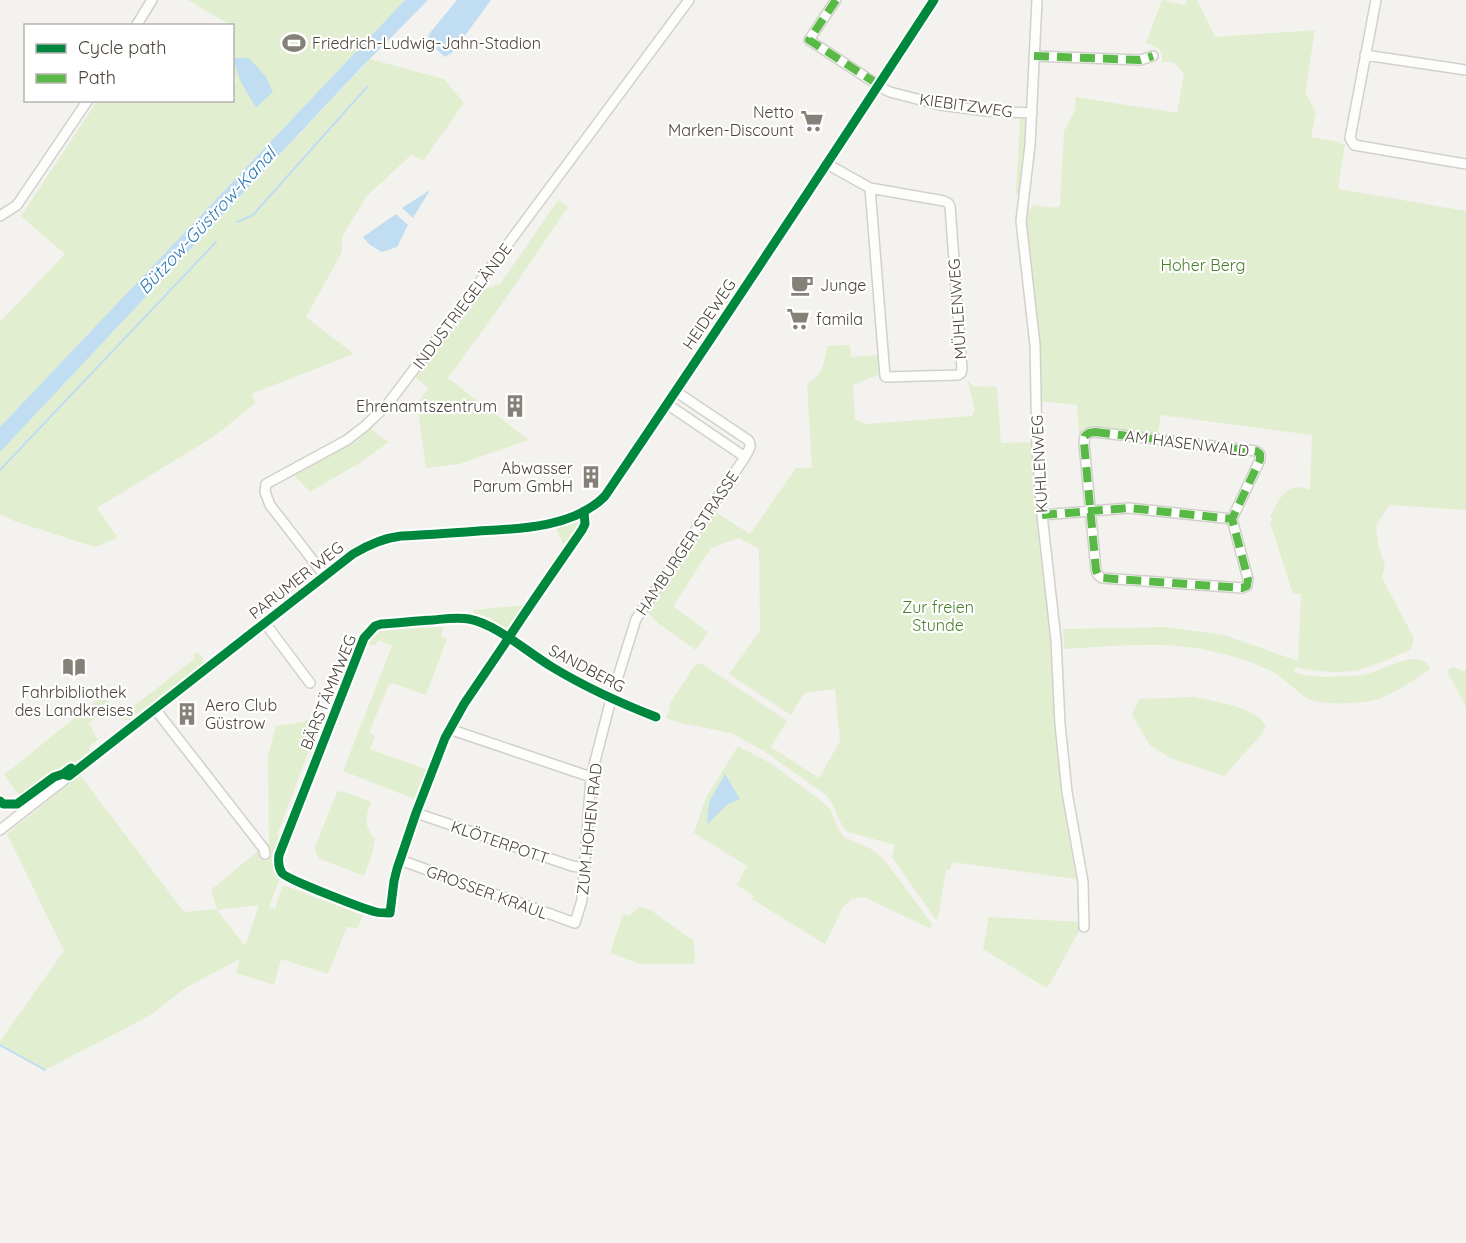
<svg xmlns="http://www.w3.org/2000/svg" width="1466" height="1243" font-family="Quicksand,sans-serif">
<rect width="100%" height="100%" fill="#f4f2ee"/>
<!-- green -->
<path fill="#e1eecf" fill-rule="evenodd" d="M188,0H405L0,427V322L65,254L21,216L97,101L232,100L233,84L237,82L233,72L232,26Z
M1162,0L1185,5L1187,0H1197L1215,37L1315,30L1305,93L1316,112L1311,137L1339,142L1340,144H1345L1338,189L1466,211V510L1389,505L1376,526L1379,548L1385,565L1382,578L1414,638L1411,650C1395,656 1379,664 1362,669C1345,674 1313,672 1296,667L1293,672C1312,678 1329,677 1348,676C1354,675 1361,676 1367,674C1383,670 1418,647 1430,667L1429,670C1415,679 1397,692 1381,698C1366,704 1323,706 1309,699C1297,692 1287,681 1276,674C1258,663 1232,656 1211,651C1163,640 1113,646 1064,649L1063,629L1165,627L1224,635L1298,661L1301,594H1293L1270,522L1273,520L1270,516C1280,498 1287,480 1310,490L1312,435L1161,415L1157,438L1094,429L1080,439L1077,405L1040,401L1025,237V211L1031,209L1032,205L1056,208L1060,205L1064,131L1075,110L1076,97L1177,113L1184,74L1174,62H1162C1163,48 1158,48 1146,43Z
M370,59L444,79L464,103L423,161L412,154L366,197L342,237V252L306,317L354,354L251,394L256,403L213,437L97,508L118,538L95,547L14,521L0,514V452Z
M1020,118H1023L1026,120L1020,186L1019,195H1016Z
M558,200L568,207L506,298L448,378L529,440L459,464L426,468L417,404L428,388L415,377L485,289L500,284Z
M850,345L851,357L878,355L880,374L853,385L855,419L865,424L972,416L975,410L967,379L973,386L997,387L1001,443L1031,442L1039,546L1047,595L1057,751L1068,834L1076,879L952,862L950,870H946L938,918L936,920L892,857L895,845L848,832C839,825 835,805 826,795L764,751L731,733L681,723L666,718L671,706L669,705L693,668L697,664H702L787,721L771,747L819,778L840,741L835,689L804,693L791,715L729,674L760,631L759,549L739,538L711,548L673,606L708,632L696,650L659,624L647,612L714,511L750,534L796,468H812L807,384C823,375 824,363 827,346Z
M371,428L379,436L389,442L361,462L310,492L294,475L357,441Z
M574,521L579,522L580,527L565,549L556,527Z
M526,605L519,616L517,615L513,620L515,621L511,626L503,628L490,621L491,618L473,613V610Z
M409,624L411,628L444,627L441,636L447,639L426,695L395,684H389L369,733L375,736L370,749L428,770L417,800L343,771L392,646L378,640L375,646L366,643L377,629Z
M198,652L203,659V663L130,720L118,719L195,658L193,655Z
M1453,667L1462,671L1466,670V707L1447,671Z
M103,695L111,706L89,723L98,740L91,745L88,753L63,772L56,774L21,798L4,775Z
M1194,697C1216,702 1254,706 1266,726L1260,736L1224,776L1170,758L1150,745L1132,715L1139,699Z
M323,713L277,835L282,837C276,853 270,861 280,878L269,907L275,909L283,885L363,915L358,928L347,927L328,974L281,959L274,985L236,973L240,959L187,987L149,1016L45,1070L0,1045V1041L64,951L7,834L80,775L184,912L217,909L211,890L259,850V856L264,860L267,859L270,856L271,850L263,844L269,843L268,756L276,726L303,722ZM259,905L245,946L217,910Z
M738,746L772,764L825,804L831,811L839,830L844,837L871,849L883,858L932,924L931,929L864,897L852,899L843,907L825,944L752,899L754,896L737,885L747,866L694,833L705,800Z
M342,791L371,802C365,817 364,827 375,839L372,854L364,876L320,859L316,854L315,847L337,792Z
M639,907L649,909L694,941L695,964H640L610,953L623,914L629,916Z
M989,917L1080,922L1079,931L1050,984L1047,987L1043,986L983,949Z"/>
<!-- water -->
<path fill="#c0ddf1" d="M405,0H428L358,71L0,452V427Z
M457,0H491L453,52L445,57L428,42L429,34Z
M233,58H249L266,77L273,92L256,108L240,80Z
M430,190L413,218L402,208Z
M396,214L408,225L397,247L382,252L370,245L363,237Z
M725,774L740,799L728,804L707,824L709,802Z"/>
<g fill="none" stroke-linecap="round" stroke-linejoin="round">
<!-- stream -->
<path stroke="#c0ddf1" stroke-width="2" d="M237,222L253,215L367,87
M0,470L216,242
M0,1045L45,1070"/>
<!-- minor casing -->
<g stroke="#d2d0cb" stroke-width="12">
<path id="minor" d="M836,0L809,40L884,89L890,92L940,105L986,111L1032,113
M1037,0L1030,145L1021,221L1035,345L1037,448L1042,515L1056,640L1060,724L1067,792L1083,882L1084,927
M1376,0L1350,138L1354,145L1466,164
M136,26L152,0
M1365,55L1466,70
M1034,56L1140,60L1153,56
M827,164L870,188L944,201L948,203L950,206L962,369L961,373L958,375L886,377L885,376L870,188
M0,216L17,205L88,100
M667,404L745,457C748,451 753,446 748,440L675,391
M1095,432L1256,451L1260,454V460L1232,519L1248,579L1247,586L1242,588L1102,578L1098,575L1096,570L1084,443L1085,436L1089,433Z
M584,511L585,524L582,530C556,568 529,606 504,645L464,704L445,738L416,813L397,869L394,881L390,913C385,913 380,913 376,912C364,909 286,879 282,873C278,867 278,862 279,855L364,638L375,626L381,624C398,623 415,621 432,620C444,619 457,617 469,619C496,624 527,652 552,667C585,687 620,703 656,717
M1042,515L1129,508L1232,519
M325,576L270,505L265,492L266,484L347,440L365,426L387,405L482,279L689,0
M265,623L310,683
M155,709L264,849L265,854
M449,729L591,777
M416,813L572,866L584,868
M0,830L353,554C368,545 383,538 401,536C427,535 453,533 479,531C520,529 575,527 605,496C716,332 826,166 934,0
M400,860L575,923L582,900L591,777L611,699L636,619L745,457"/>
</g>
<!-- minor -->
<use href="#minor" stroke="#fdfdfc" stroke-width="9"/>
<!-- quiet -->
<path stroke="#58b947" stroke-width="8" stroke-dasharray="15 8" stroke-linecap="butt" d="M836,0L809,40L879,85
M1034,56L1140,60L1153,56
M1095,432L1256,451L1260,454V460L1232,519L1248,579L1247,586L1242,588L1102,578L1098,575L1096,570L1084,443L1085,436L1089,433Z
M1042,515L1129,508L1232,519"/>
<!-- cycleway casing -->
<g stroke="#fff" stroke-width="13">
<path id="cycleway" d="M584,511L585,524L582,530C556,568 529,606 504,645L464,704L445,738L416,813L397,869L394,881L390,913C385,913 380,913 376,912C364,909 286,879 282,873C278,867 278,862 279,855L364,638L375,626L381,624C398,623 415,621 432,620C444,619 457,617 469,619C496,624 527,652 552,667C585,687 620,703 656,717
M63,774L69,776L353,554C368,545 383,538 401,536C427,535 453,533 479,531C520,529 575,527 605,496C716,332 826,166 934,0
M0,801L3,804H17L54,777L63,774L71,768"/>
</g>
<!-- cycleway -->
<use href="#cycleway" stroke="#00873e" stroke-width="9"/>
</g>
<!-- icons -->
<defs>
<g id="stadium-bare" transform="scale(1.8)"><path d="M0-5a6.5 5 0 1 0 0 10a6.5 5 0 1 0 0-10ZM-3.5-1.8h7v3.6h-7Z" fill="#868178" stroke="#fff" stroke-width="2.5" paint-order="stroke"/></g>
<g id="supermarket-bare" transform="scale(1.8)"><path d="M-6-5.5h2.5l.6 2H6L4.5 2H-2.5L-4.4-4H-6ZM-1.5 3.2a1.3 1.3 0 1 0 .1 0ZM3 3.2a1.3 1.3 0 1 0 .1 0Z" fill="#868178" stroke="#fff" stroke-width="2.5" paint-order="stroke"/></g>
<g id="cafe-bare" transform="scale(1.8)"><path d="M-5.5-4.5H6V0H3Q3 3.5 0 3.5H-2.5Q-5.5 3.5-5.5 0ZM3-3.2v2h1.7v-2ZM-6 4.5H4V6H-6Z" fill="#868178" stroke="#fff" stroke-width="2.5" paint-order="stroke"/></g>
<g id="building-bare" transform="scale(1.8)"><path d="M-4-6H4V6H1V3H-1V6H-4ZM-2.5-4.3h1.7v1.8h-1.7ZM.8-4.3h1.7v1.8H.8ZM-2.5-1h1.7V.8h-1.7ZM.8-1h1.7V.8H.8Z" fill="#868178" stroke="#fff" stroke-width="2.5" paint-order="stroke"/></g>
<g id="library-bare" transform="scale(1.8)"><path d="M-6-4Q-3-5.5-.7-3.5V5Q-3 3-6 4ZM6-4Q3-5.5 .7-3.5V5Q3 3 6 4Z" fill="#868178" stroke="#fff" stroke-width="2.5" paint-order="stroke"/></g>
</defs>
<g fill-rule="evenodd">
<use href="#stadium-bare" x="294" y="43"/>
<use href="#supermarket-bare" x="812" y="121"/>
<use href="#cafe-bare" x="802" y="285"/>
<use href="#supermarket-bare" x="798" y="319"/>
<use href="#building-bare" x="515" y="406"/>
<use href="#building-bare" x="591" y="477"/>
<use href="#library-bare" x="74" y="667"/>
<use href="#building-bare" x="187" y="714"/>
</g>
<g text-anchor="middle" stroke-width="4.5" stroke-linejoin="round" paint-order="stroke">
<!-- poi labels -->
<g font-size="16" fill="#4b4439" stroke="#fff" text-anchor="start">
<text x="312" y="49">Friedrich-Ludwig-Jahn-Stadion</text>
<text x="794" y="118" text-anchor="end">Netto<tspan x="794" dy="18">Marken-Discount</tspan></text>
<text x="820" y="291">Junge</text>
<text x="816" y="325">famila</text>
<text x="497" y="412" text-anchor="end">Ehrenamtszentrum</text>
<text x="573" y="474" text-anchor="end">Abwasser<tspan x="573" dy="18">Parum GmbH</tspan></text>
<text x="74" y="698" text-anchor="middle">Fahrbibliothek<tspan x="74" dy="18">des Landkreises</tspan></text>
<text x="205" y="711">Aero Club<tspan x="205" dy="18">Güstrow</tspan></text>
</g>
<!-- street labels -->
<g font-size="16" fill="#4b4439" stroke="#fff">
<text transform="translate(966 105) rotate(8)" y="6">KIEBITZWEG</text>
<text transform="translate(462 306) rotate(-53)" y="6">INDUSTRIEGELÄNDE</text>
<text transform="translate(957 309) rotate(-94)" y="6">MÜHLENWEG</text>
<text transform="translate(709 314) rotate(-56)" y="6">HEIDEWEG</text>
<text transform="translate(1187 443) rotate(7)" y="6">AM HASENWALD</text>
<text transform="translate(1039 464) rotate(-93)" y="6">KUHLENWEG</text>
<text transform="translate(687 543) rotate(-56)" y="6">HAMBURGER STRASSE</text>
<text transform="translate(296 580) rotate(-38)" y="6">PARUMER WEG</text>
<text transform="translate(587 668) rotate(28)" y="6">SANDBERG</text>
<text transform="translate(328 692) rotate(-68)" y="6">BÄRSTÄMMWEG</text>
<text transform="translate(589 829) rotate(-84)" y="6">ZUM HOHEN RAD</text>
<text transform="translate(500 842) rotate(19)" y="6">KLÖTERPOTT</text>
<text transform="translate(487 892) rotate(20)" y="6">GROSSER KRAUL</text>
</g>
<!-- park labels -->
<g font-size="16" fill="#4a7f2a" stroke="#fff">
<text x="1203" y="271">Hoher Berg</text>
<text x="938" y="613">Zur freien<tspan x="938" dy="18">Stunde</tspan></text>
</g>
<!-- water labels -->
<g font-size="18" font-style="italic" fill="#2e7ab2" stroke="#fff">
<text transform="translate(207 221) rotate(-47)" y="6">Bützow-Güstrow-Kanal</text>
</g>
</g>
<!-- legend -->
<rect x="24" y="24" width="210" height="78" fill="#ffffff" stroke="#b7b4b0" stroke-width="1.5"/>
<rect x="36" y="44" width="30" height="9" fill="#00873e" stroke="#b7b4b0" stroke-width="1.5"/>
<text x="78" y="54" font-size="18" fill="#4b4439">Cycle path</text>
<rect x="36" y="74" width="30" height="9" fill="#58b947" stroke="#b7b4b0" stroke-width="1.5"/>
<text x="78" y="84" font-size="18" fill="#4b4439">Path</text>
</svg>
